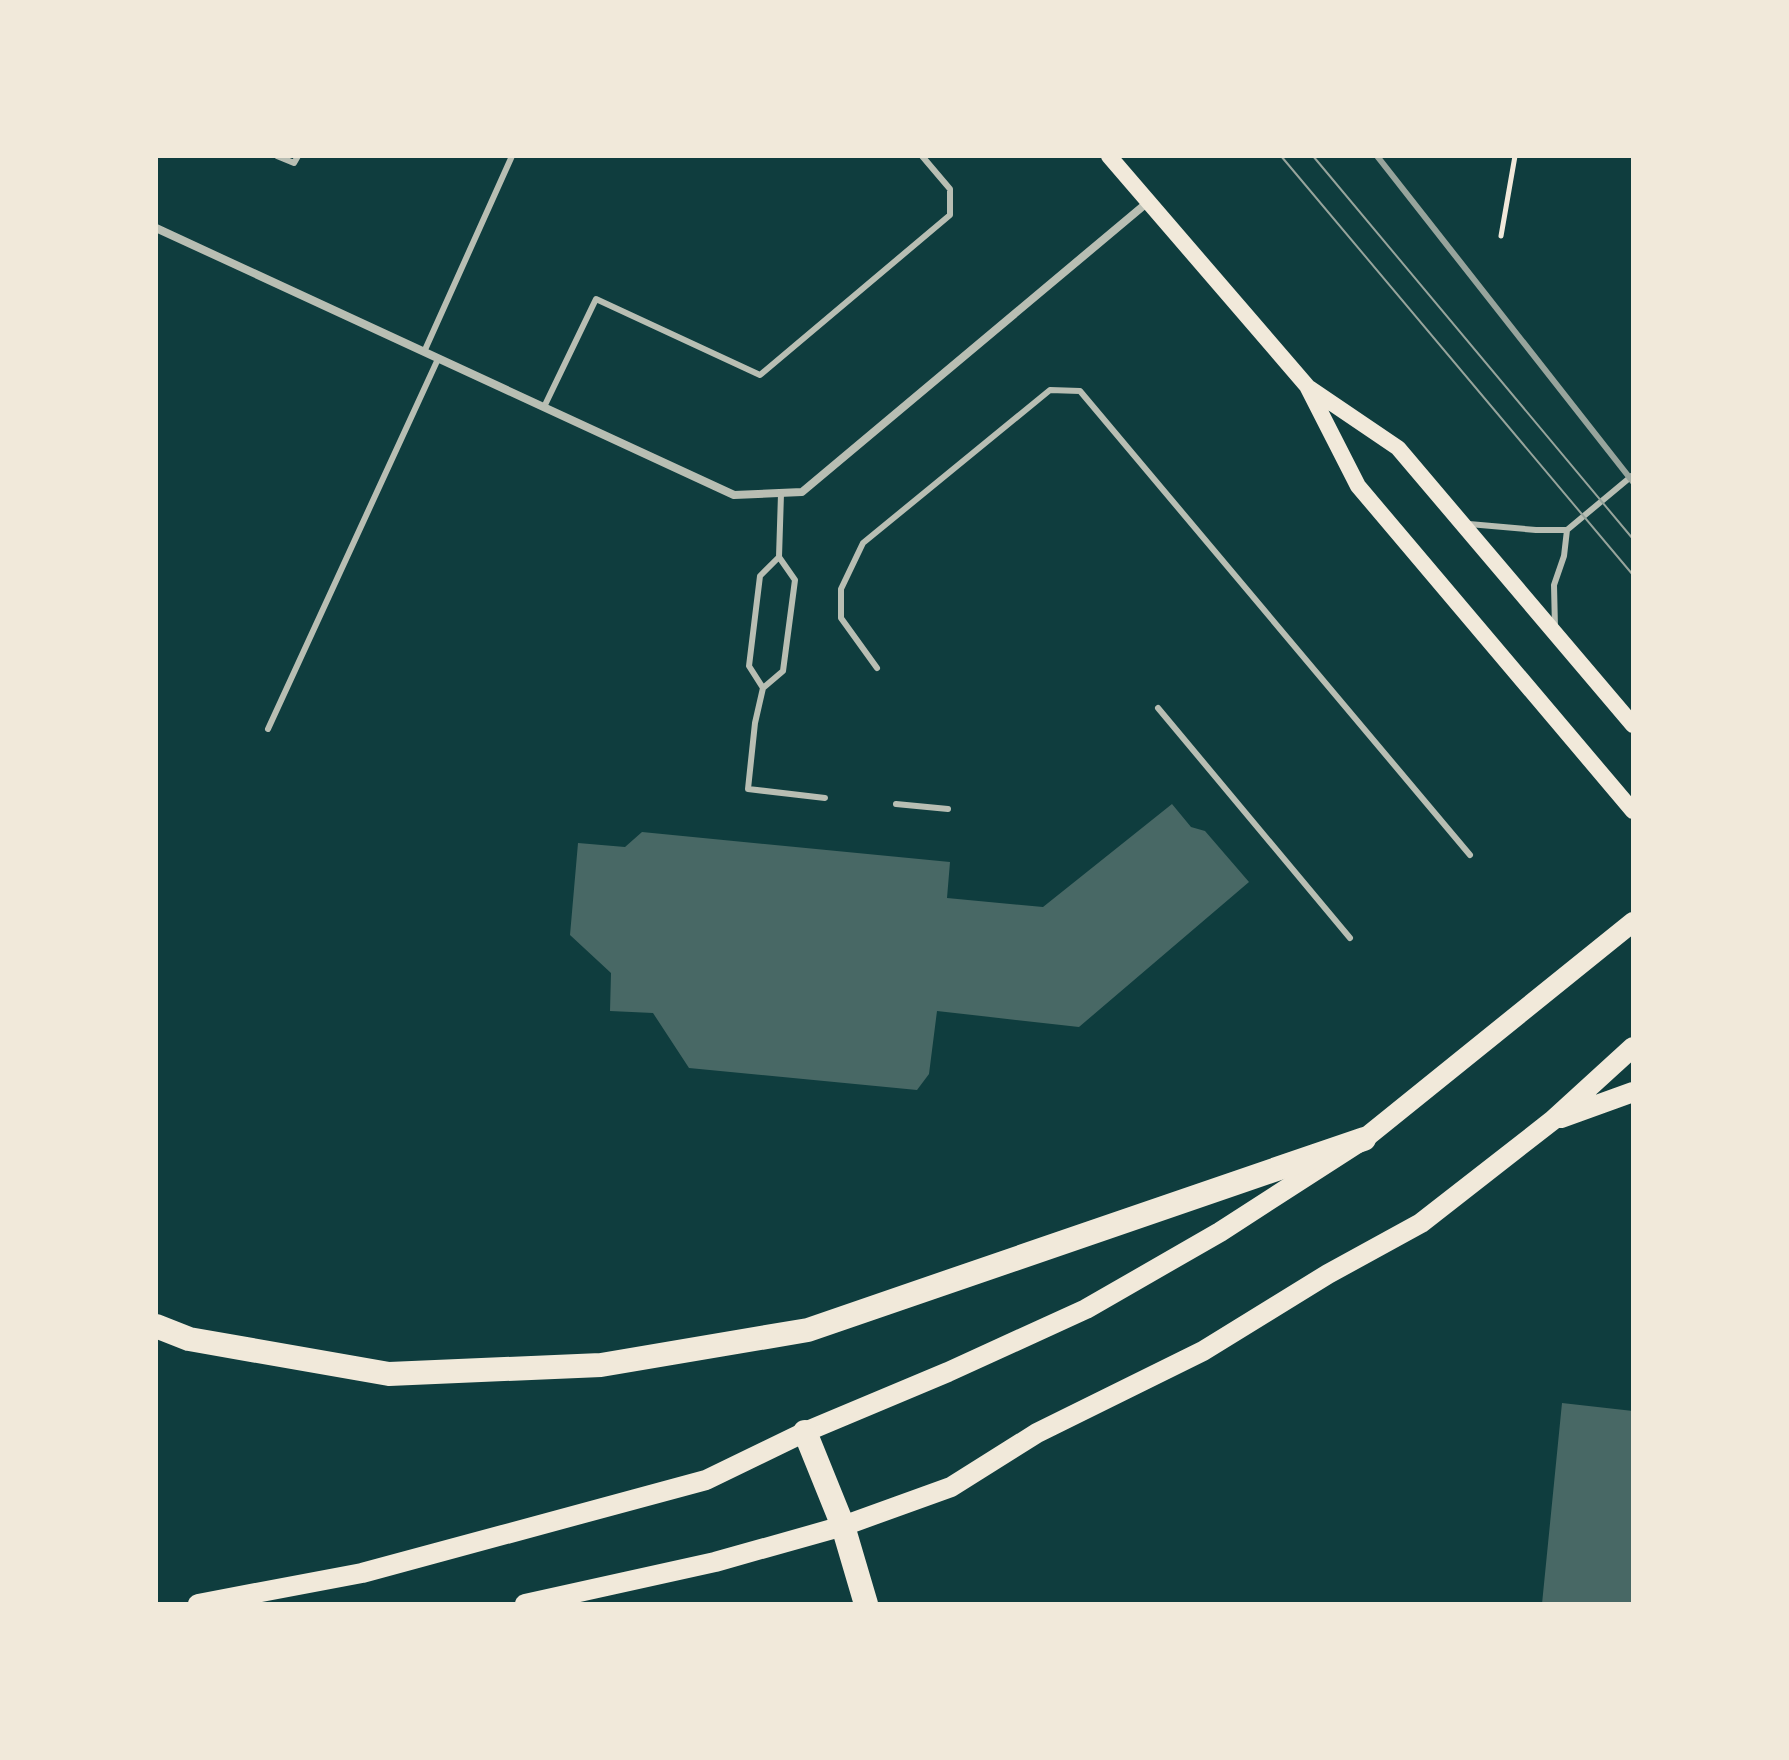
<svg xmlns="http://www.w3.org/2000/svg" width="1789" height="1760" font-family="Barlow,sans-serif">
<rect width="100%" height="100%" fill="#0f3d3e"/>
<!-- building -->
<path fill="#486865" d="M1172,804L1191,827L1205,831L1249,882L1079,1027L937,1011L929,1074L917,1090L689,1068L653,1013L610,1011L611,973L570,935L578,843L625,847L642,832L950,862L947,898L1043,907Z
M1562,1403L1633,1411V1604H1542Z"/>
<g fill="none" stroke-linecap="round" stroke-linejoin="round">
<!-- path -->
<path stroke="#f1e9da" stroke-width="5" d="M1501,236L1515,156"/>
<!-- service -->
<path stroke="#b8beb3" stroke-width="6" d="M277,156L294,163L298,156
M424,352L512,156
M544,407L596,299L760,375L950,215V189L922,156
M781,494L779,557L795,580L783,671L763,688L755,723L748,789L825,798
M1469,524L1536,530H1567L1633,475
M1555,628L1554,585L1564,556L1567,530
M877,668L841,618V589L863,543L1050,390L1080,391L1470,855
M763,688L749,666L760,576L779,557
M1158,708L1350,938
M268,729L438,359
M896,804L948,809"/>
<!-- minor -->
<path stroke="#b8beb3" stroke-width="8" d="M156,228L734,495L802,492L1148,202"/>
<!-- secondary -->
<path stroke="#f1e9da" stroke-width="16" d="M1109,156L1307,386L1358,486L1633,811
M1308,387L1398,448L1633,725"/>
<!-- primary -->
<path stroke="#f1e9da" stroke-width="20" d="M1561,1118L1633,1092
M198,1604L362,1573L706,1480L805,1432L948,1372L1086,1309L1220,1232L1364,1139L1633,922
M525,1604L715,1562L843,1526L951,1487L1037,1433L1203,1351L1328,1274L1421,1223L1553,1120L1633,1047"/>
<!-- motorway -->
<path stroke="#f1e9da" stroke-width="24" d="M156,1326L189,1339L389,1374L601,1365L808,1330L1364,1139
M805,1432L843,1526L866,1604"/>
<!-- tram -->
<path stroke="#97a49c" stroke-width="2" d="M1281,156L1633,575
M1313,156L1633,539"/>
<!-- rail -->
<path stroke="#97a49c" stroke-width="6" d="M1377,156L1633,482"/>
</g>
<!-- border -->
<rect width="1789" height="1760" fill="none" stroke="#f1e9da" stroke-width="316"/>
</svg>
